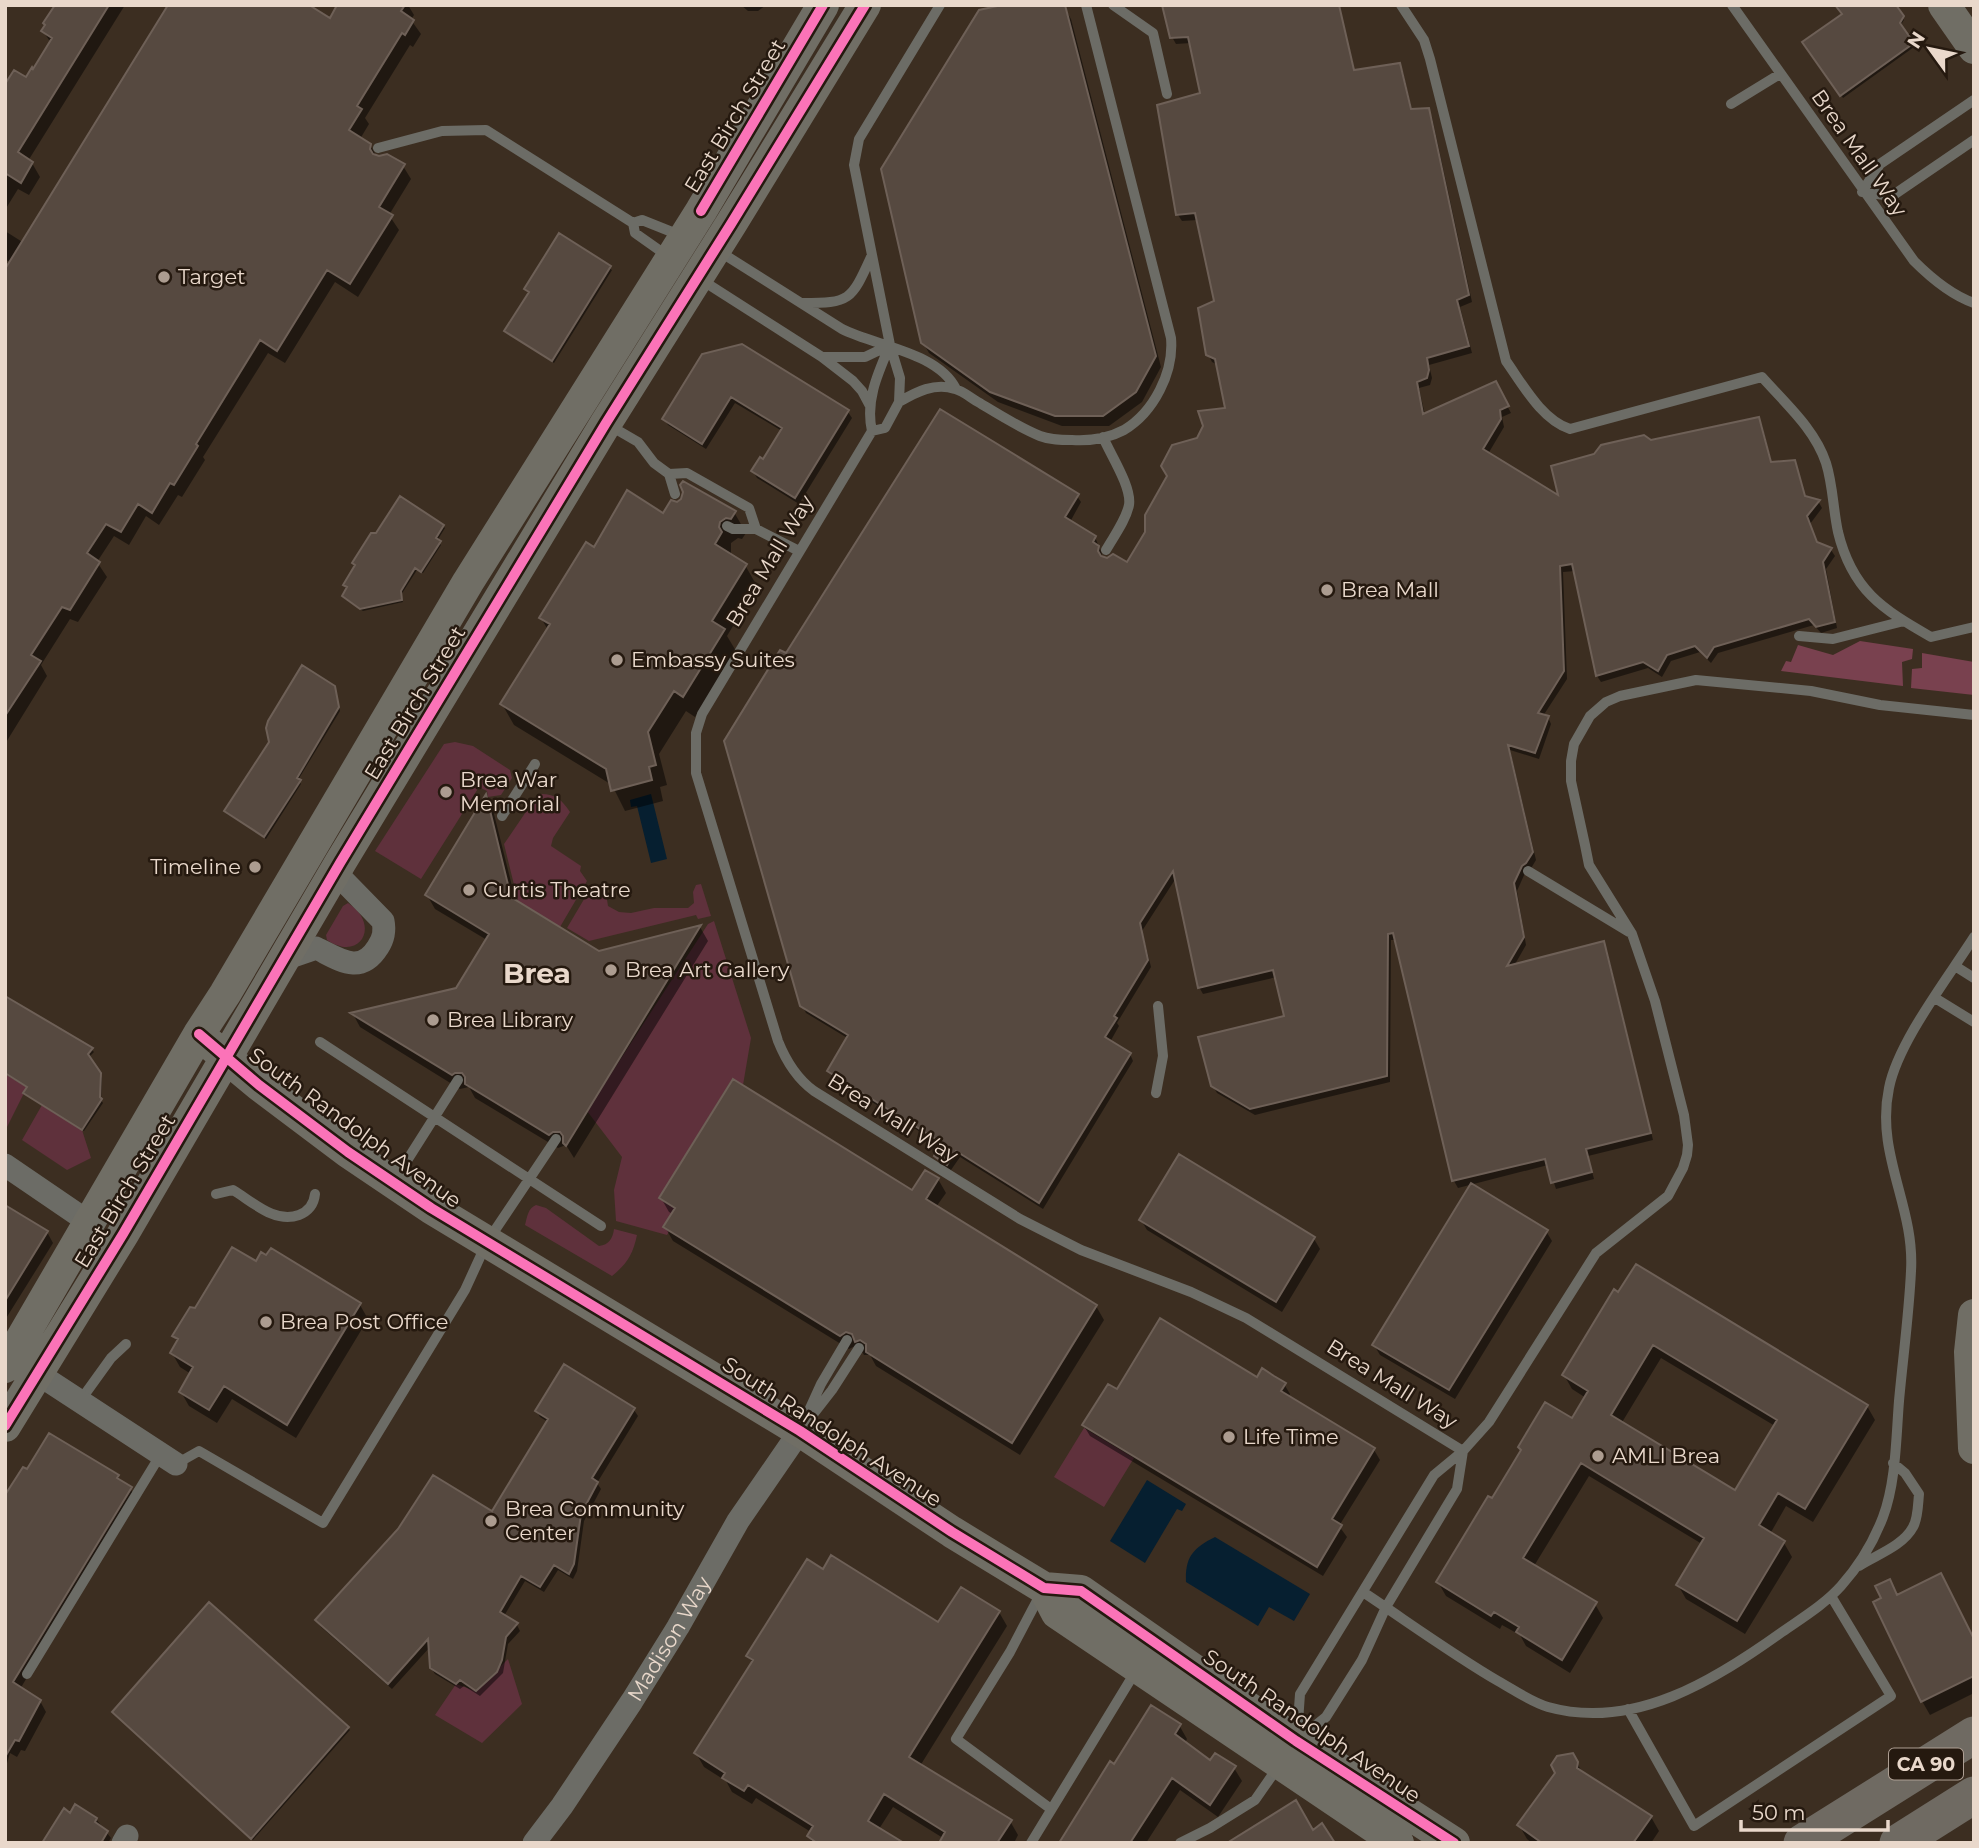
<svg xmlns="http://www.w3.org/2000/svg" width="1979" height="1848" font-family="Montserrat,sans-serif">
<rect width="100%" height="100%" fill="#3c2e21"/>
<!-- green -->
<path fill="#5f313c" d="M455,742L473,746L510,770L512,778L501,795L488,797L487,791L479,787L421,879L375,851L444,744Z
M541,794C556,794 562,800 570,812L553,838L551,846L581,866L580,871L587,881L560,927L518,901L504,844L536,797Z
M593,884L606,893L608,906L619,912L631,913L654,908H688L694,903L693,892L696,885L701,884L711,916L698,919L696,915L589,941L567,928Z
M348,903C381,924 361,963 327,940L326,935L343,906Z
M714,921L751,1038L743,1085L732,1079L659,1198L675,1208L663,1226L670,1230L667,1235L616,1221L614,1190L622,1157L587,1111L708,924Z
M5,1073L27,1087L5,1131Z
M42,1105L82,1130L91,1158L67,1170L22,1140Z
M536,1205L546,1208L599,1246C609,1245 613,1238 614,1229L637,1235C633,1254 627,1264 612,1276L525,1225C527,1217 528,1208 536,1205Z
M1084,1428L1134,1458L1104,1507L1054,1477Z
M508,1659L522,1704L482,1743L435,1715L456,1684L476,1691Z"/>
<!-- forest -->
<path fill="#79414f" d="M1860,641L1913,649L1912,659L1902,662L1903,686L1781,671L1786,661L1791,662L1798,645L1833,655Z
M1922,653L1974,662V695L1911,688L1912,669L1922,668Z"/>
<!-- water -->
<path fill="#061f30" d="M651,794L667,859L651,863L637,806L631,807L630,800Z
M1147,1480L1186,1504L1182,1511L1177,1509L1145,1563L1110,1541Z
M1215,1537L1310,1594L1294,1621L1269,1607L1258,1626L1186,1582C1185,1557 1193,1548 1215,1537Z"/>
<!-- shadow -->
<path fill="#0007" fill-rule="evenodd" d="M56,5H125L28,161L32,163L40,177L29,195L18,189L5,210V94L26,79L51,43L43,31Z
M168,5H310L309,7L330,20L339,5H408L414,15L411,20L421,34L413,47L410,45L365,118L369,124L360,139L370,145L377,157L403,166L411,179L389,215L399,230L358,297L335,282L285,363L268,353L203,457L205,460L182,497L178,495L159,525L146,516L129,545L114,536L97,562L107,577L78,622L70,619L41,665L47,676L5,744V272L11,263L5,259V231L24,243Z
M741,5H766L758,11H748Z
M1164,5H1339L1355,72L1399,65L1403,72L1412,110H1428L1432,117L1472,302L1460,307L1472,353L1429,365L1432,378L1430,385L1419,388L1425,415L1495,383L1511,413L1502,417L1504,427L1488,454L1561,499L1650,441L1759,419L1762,425L1772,464L1794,462L1806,498L1818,501L1822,508L1810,524L1817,544L1831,550L1835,556L1826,569L1837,628L1821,633L1814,625L1718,653L1711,663L1700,652L1671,661L1662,677L1648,668L1601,682L1597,676L1575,571L1563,572L1567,679L1543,716L1548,717L1551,724L1539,759L1510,750L1536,860L1530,870L1525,873L1517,891L1526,945L1514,966L1603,943L1607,950L1653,1140L1588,1156L1594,1179L1556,1189L1548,1165L1458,1188L1454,1181L1396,940H1391L1390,1082L1255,1115L1217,1093L1213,1086L1286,1017L1277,977L1203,994L1199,987L1176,878L1142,931L1151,967L1117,1023L1119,1026L1110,1042L1130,1054L1133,1061L1043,1209L960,1157L951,1170L940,1163L936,1156L943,1146L833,1078L829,1071L849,1039L806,1013L802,1005L787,655L1077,496L1081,502L1070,522L1095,537L1102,554L1101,558L1127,565L1198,440L1228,409L1218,365L1212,362L1208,354L1216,302L1198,220L1182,221L1178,215L1202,94L1191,43L1176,44L1172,37Z
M1894,5L1904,20L1900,26L1914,47L1843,98L1804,43L1844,14Z
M1065,9L1071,19L1161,367L1142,402L1109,426H1062L998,402L929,353L923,342Z
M559,236L612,270L554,363L506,331L530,293L526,289Z
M741,346L848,412L852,418L799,504L757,478L753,471L763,461L782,431L735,403L706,449L668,425L664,419Z
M734,512L746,533L742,539L738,538L731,543V557L745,565L757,586L727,636L736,651L695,717L686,711L659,754L667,785L660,787L663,801L625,811L612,785L514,725L502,704L548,630L541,618L595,550L664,515Z
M443,526L445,528L437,541L441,545L423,573L417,570L401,595L403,602L363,611L345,599L344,596L348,589L345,585Z
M335,690L340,711L298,780L301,784L266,839L227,814L226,811Z
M486,798L493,810L516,902L599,953L700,927L708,941L574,1158L566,1145L558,1148L475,1098L469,1087L460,1089L360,1027L353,1014L457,989L487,940L435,909L427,895Z
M5,998L92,1050L94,1052L89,1057L102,1078L101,1100L103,1103L84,1131L27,1096L25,1093L28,1088L5,1074Z
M938,1179L946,1193L936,1207L1096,1306L1104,1320L1020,1455L876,1366L870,1355H864L859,1347L855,1346L849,1349L673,1241L665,1227L673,1214L669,1212L661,1198L913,1193Z
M5,1207L47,1232L53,1243L5,1320Z
M1141,1220L1314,1239L1320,1249L1282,1312L1147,1230Z
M1546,1231L1552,1241L1455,1399L1380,1355L1374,1345Z
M267,1258L360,1305L368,1319L296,1438L232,1399L217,1423L189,1406L181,1392L191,1374L180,1367L172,1353L178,1342L174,1336L196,1310Z
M1614,1292L1867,1406L1875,1420L1813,1522L1786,1506L1770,1534L1784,1543L1792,1557L1745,1634L1686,1599L1678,1585L1702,1544L1589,1476L1534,1566L1595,1604L1603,1618L1570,1673L1526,1646L1520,1635L1502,1625L1500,1629L1446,1596L1438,1582L1492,1501L1572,1420L1586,1398L1572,1389L1564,1375ZM1661,1358L1775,1426L1736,1492L1621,1424Z
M564,1367L634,1410L638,1416L597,1483L601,1489L584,1521L577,1571L573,1579L558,1570L544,1592L525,1581L504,1616L517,1625L520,1631L508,1644L503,1673L480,1696L464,1686L460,1689L435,1674L431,1668L430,1647L392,1689L321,1627L317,1620L492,1514L548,1422L540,1417L537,1411Z
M1258,1379L1284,1384L1290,1394L1288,1398L1374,1450L1380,1460L1339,1526L1347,1537L1323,1576L1090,1436L1084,1426L1118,1392Z
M118,1476L122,1484L130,1488L136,1499L20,1689L40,1701L46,1712L25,1751L21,1750L17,1757L10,1753L5,1770V1668Z
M1898,1597L1974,1641V1693L1930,1715L1922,1701Z
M999,1612L1007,1626L920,1766L1010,1821L1018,1835L1014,1843H941L943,1838L893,1807L879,1829L901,1843H812L809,1836L811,1832L756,1798L752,1804L732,1792L726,1781L704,1767L696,1753L753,1663L748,1656Z
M116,1715L348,1728L350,1730L253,1840Z
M1179,1725L1187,1739L1185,1743L1211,1762L1234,1768L1242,1781L1218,1817L1180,1790L1146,1843H1061L1114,1766Z
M1573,1755L1583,1774L1651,1817L1659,1831L1651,1843H1532L1527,1839L1519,1825Z
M71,1815L96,1819L111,1838L108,1843H44Z"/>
<!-- building -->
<path fill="#564940" stroke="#6e6057" stroke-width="2" fill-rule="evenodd" d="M55,5H109L18,152L33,162L21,183L5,173V84L14,70L26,77L32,67L33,69L52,38L41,31L45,25L43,23Z
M168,5H309L330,18L337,5H405L401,11L414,20L405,35L402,33L357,106L362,109L349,130L371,144L370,149L373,154L379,156L387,154L405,164L379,207L393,215L350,284L327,270L277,351L260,340L196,444L198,446L174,485L170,483L152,513L138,504L121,532L106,524L87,553L100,562L70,610L62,607L31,655L41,661L5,716V269Z
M1002,5H1065L1156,356L1136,392L1103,416H1055L990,392L921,343L881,169L979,10Z
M1162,5H1339L1354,70L1400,63L1411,109L1429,108L1469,295L1457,300L1469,346L1427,358L1429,370L1427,378L1417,382L1423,414L1496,381L1509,406L1500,410L1501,419L1483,449L1558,495L1551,466L1594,454L1601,445L1644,435L1651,440L1759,417L1771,462L1795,460L1805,496L1820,500L1807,516L1817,542L1832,548L1823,562L1835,622L1816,627L1809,619L1714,647L1707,658L1695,646L1667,655L1658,671L1643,662L1596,676L1572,564L1560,566L1564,671L1538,713L1549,716L1535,753L1508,745L1533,852L1526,863L1522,866L1514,883L1524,937L1507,966L1604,941L1651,1133L1586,1149L1592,1172L1551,1183L1545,1159L1452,1181L1393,933L1388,934L1387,1076L1250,1109L1211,1086L1198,1037L1284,1016L1273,970L1198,988L1173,871L1140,923L1148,960L1114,1016L1117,1018L1105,1037L1131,1053L1039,1203L956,1151L947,1165L934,1156L942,1143L827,1071L848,1035L800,1006L724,741L780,650L786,653L940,409L1079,494L1065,517L1096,536L1093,542L1099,546L1098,551L1101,556L1107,558L1113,554L1127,562L1145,532V515L1167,476L1161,466L1172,445L1197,438L1203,426L1198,411L1225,408L1215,359L1206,355L1198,308L1214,301L1195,213L1176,215L1157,105L1200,93L1188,37L1170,38Z
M1835,5H1896L1904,16L1900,23L1914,43L1840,96L1802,42L1842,14Z
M559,233L611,266L552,361L504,331L529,292L524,289Z
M742,344L849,410L795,498L751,471L760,457L763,459L782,428L731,397L702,444L662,419L702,354Z
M683,481L736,511L731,519L726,518L720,522L719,527L722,532L715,544L747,564L712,621L725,629L683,697L674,691L648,732L656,765L649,767L652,780L611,791L606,769L500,704L550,624L539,618L586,542L594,547L627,490L663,513L671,500L677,502L681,499L683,492L680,485Z
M400,496L444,525L436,538L441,541L421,572L415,568L401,591L402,600L360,609L342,596L347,587L343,585L355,565L352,563L371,533H376Z
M302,665L335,686L339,707L297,778L301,780L264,837L224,811L269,742L266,728L268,721Z
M486,794L511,897L599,951L701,925L566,1146L563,1143V1136L560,1132H553L549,1135L465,1084V1077L462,1073H455L452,1075L350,1013L456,988L489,934L425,895Z
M5,996L93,1048L88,1054L101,1073L100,1097L102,1099L82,1130L23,1093L27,1087L5,1073Z
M733,1079L912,1190L925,1170L939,1178L926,1199L1097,1305L1012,1443L866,1352V1344L860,1340L855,1342L852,1334L846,1332L840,1336L663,1227L675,1208L659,1198Z
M1179,1154L1315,1237L1276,1302L1139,1220Z
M1471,1183L1548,1230L1449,1390L1372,1345Z
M5,1205L48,1231L5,1301Z
M232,1247L256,1261L261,1252L266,1255L271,1248L361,1303L287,1425L224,1386L209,1410L179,1392L193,1367L170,1353L178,1339L172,1336L190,1307L195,1308Z
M1636,1264L1868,1405L1805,1509L1778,1493L1759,1525L1785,1541L1737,1621L1676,1585L1704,1538L1581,1463L1523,1558L1597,1602L1562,1660L1516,1632L1519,1627L1494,1612L1491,1616L1436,1582L1488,1496L1492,1498L1512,1465L1521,1450L1518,1447L1545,1402L1572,1418L1588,1391L1562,1375L1614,1289L1618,1292ZM1653,1345L1777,1420L1735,1490L1611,1415Z
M1160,1318L1257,1377L1262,1368L1274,1376L1286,1383L1281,1391L1375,1448L1332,1519L1342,1525L1317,1567L1082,1425L1108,1384L1117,1389Z
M564,1364L635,1408L592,1478L598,1482L581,1514L574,1564L569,1574L554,1565L540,1587L521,1576L500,1612L518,1623L506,1637L502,1660L497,1672L476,1691L460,1680L456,1684L430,1668L428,1639L388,1684L315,1620L398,1529L433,1475L492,1511L548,1419L535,1411Z
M49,1433L119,1475L117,1478L132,1487L13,1682L41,1700L19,1741L15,1740L5,1757V1495L23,1467L27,1469Z
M831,1555L938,1622L961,1587L1000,1611L909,1757L1012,1820L997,1843H939L945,1832L884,1794L868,1821L904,1843H817L807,1836L813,1826L748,1785L744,1791L722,1778L725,1773L694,1753L753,1660L746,1656L807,1559L823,1569Z
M1941,1573L1974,1639V1676L1921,1702L1873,1602L1881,1598L1875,1586L1890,1579L1897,1595Z
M209,1602L349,1727L251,1839L112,1712Z
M1151,1705L1181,1724L1175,1734L1210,1760L1215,1753L1236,1766L1210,1805L1172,1778L1130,1843H1059L1110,1761L1114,1764Z
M1573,1753L1578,1762L1577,1768L1652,1816L1633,1843H1542L1517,1825L1555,1773L1551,1765L1557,1756Z
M1296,1800L1313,1830L1322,1823L1335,1843H1227Z
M75,1804L97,1818L95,1822L108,1831L101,1843H42L64,1808L70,1813Z"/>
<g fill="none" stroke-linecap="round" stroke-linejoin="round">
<!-- lane -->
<path stroke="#6c6c66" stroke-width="10" d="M940,5L859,139L854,165L890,345L900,378L899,402L885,428L872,431L702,714L696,733V773L778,1041C786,1061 796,1078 814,1091L1020,1219L1081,1250L1191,1292L1246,1318L1463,1451
M1113,5L1153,33L1167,94
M1401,5L1424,40L1430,59L1506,361C1523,385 1542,420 1570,429L1762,377C1785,403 1815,429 1826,463C1833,485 1833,509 1838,532C1852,590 1882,609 1931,637L1974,627
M1732,5L1914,261C1931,278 1951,295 1974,303
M1731,104L1780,74
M378,148L442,131L486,130L633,223L635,233L669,257
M1862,192L1880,164L1974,100
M1862,192L1892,196L1974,140
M633,223L642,220L682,236
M717,250L842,329C875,346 938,352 956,389
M700,279L822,357L853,381L862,391L870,406
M802,303C850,303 851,301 871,257
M822,357H865L890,345
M899,402C916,392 935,382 955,389C963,391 971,398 978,402C998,414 1018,427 1040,436C1050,440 1061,440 1072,440C1089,441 1109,438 1124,430C1154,412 1174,372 1171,338L1086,5
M607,424L638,442L654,463L669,474L687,473L749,508L756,529
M872,431C865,401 878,373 890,345
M1103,437C1110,454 1132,487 1129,505C1126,520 1114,536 1106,550
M669,474L675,494
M727,526L733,529H756L799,551
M1799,636L1833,639L1904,621
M502,816L535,764
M1528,871L1629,932
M1955,966L1974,978
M1935,998L1974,1022
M320,1042L601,1226
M1156,1093L1163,1056L1158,1006
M394,1181L458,1080
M216,1194L233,1190C253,1202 275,1224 299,1215C309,1211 314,1204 315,1194
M80,1401L111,1358L126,1344
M811,1417L832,1390L859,1348
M801,1428L821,1384L847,1340
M176,1464L199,1451L323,1523L465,1290L487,1242L556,1139
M1859,1566C1876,1555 1903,1546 1913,1527C1918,1519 1918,1504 1919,1494L1905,1473L1893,1463
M1363,1592C1408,1622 1452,1654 1498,1681C1514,1690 1531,1702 1548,1707C1634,1731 1715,1680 1782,1632C1802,1618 1825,1604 1841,1586C1859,1566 1873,1543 1883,1517C1896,1482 1896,1439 1899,1401C1903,1357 1909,1314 1911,1271C1915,1206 1875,1154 1889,1088C1898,1042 1948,978 1974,937
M1041,1593L1010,1652L956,1739L1051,1809
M27,1674L161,1454
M1628,1709L1694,1826L1891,1696L1831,1596
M1297,1736L1300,1694L1434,1475L1463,1451L1489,1422L1596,1253L1668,1196L1683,1168L1687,1155L1688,1145L1684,1115L1655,1001L1632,934L1589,865L1585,845L1571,781V761L1574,744L1590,716L1606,702L1620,696L1696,680L1811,691L1880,705L1974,715
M1300,1738L1326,1717L1362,1660L1386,1607L1457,1489L1463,1451
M1031,1843L1137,1669
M1180,1843L1210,1828L1255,1800L1278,1767"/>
<!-- street -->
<g stroke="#6c6c66" stroke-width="23">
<path d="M284,959L316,948C339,959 360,976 378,947C384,938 385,931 383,921L341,878L340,863"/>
<path d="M5,1165L90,1223"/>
<path d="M26,1366L176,1464"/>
<path d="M123,1843L127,1836"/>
<path id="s1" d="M534,1843L562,1806L632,1701L678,1627L738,1521L800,1431"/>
</g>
<!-- secondary -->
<path stroke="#706e65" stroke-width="32" d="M1944,5L1974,48
M211,1045L259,1085L348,1152L431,1208L800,1431L952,1532L1044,1588L1081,1591L1296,1741L1454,1843
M1974,1315L1970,1352L1974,1448
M5,1367L199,1034L225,994L468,582L701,211L823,5
M5,1426L123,1234L340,863L606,423L731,224L865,5
M1044,1588L1057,1613L1398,1843"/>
<!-- primary -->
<path stroke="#6f6a62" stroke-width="37" d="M1802,1843L1974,1735
M1898,1843L1974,1795"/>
<!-- cycleway casing -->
<g stroke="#25190f" stroke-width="15">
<path id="cycleway" d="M701,211L823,5
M199,1034L259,1085L348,1152L431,1208L800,1431L952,1532L1044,1588L1081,1591L1296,1741L1454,1843
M5,1426L123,1234L340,863L606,423L731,224L865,5"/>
</g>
<!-- cycleway -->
<use href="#cycleway" stroke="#fb73b8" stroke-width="10"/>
</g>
<!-- markers -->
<g fill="#ac9c90" stroke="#25190f" stroke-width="2.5">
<circle cx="164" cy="277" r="7"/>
<circle cx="1327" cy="590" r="7"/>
<circle cx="617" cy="660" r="7"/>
<circle cx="446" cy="792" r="7"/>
<circle cx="255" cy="867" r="7"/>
<circle cx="469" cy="890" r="7"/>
<circle cx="611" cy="970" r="7"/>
<circle cx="433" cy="1020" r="7"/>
<circle cx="266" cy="1322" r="7"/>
<circle cx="1229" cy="1437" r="7"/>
<circle cx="1598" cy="1456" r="7"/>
<circle cx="491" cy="1521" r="7"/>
</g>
<g text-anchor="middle" stroke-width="5" stroke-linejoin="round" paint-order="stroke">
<!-- shield labels -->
<rect fill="#25190f" stroke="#ae9f93" stroke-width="2" x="1889" y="1748.5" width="74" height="31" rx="5"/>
<g font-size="19" font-weight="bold" fill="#e9d8cb">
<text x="1926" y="1771">CA 90</text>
</g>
<!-- street labels -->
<g font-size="21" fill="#e9d8cb" stroke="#25190f">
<text transform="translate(735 116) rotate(-59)" y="7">East Birch Street</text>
<text transform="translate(1859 153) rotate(55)" y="7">Brea Mall Way</text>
<text transform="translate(770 561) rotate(-59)" y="7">Brea Mall Way</text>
<text transform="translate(415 703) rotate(-59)" y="7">East Birch Street</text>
<text transform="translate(893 1118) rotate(32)" y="7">Brea Mall Way</text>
<text transform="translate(355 1128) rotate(36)" y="7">South Randolph Avenue</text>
<text transform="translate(125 1191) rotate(-59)" y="7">East Birch Street</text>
<text transform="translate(1392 1384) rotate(32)" y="7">Brea Mall Way</text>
<text transform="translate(832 1432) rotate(33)" y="7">South Randolph Avenue</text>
<text dy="7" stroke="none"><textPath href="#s1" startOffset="245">Madison Way</textPath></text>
<text transform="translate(1312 1726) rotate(34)" y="7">South Randolph Avenue</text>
</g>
<!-- poi labels -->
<g font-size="21" fill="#e9d8cb" stroke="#25190f" text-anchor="start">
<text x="178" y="284">Target</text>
<text x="1341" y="597">Brea Mall</text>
<text x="631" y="667">Embassy Suites</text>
<text x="460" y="787">Brea War<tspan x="460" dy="24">Memorial</tspan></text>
<text x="241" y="874" text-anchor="end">Timeline</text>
<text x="483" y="897">Curtis Theatre</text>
<text x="625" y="977">Brea Art Gallery</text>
<text x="447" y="1027">Brea Library</text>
<text x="280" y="1329">Brea Post Office</text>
<text x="1243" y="1444">Life Time</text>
<text x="1612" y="1463">AMLI Brea</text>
<text x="505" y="1516">Brea Community<tspan x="505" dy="24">Center</tspan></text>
</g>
<!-- district labels -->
<g font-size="28" font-weight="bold" fill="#e9d8cb" stroke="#25190f">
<text x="537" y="983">Brea</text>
</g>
</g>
<!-- border -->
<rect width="1979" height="1848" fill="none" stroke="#e9d8cb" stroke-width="14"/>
<!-- north arrow -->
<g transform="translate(1930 49) rotate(303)" stroke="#25190f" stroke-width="5" paint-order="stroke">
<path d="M0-5L12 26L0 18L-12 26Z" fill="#e9d8cb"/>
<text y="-10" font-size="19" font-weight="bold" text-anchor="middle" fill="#e9d8cb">N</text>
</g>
<!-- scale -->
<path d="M1741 1820v10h147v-10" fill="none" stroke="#e9d8cb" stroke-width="3.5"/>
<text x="1752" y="1820" font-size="21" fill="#e9d8cb" stroke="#25190f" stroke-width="5" paint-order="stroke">50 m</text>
</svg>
